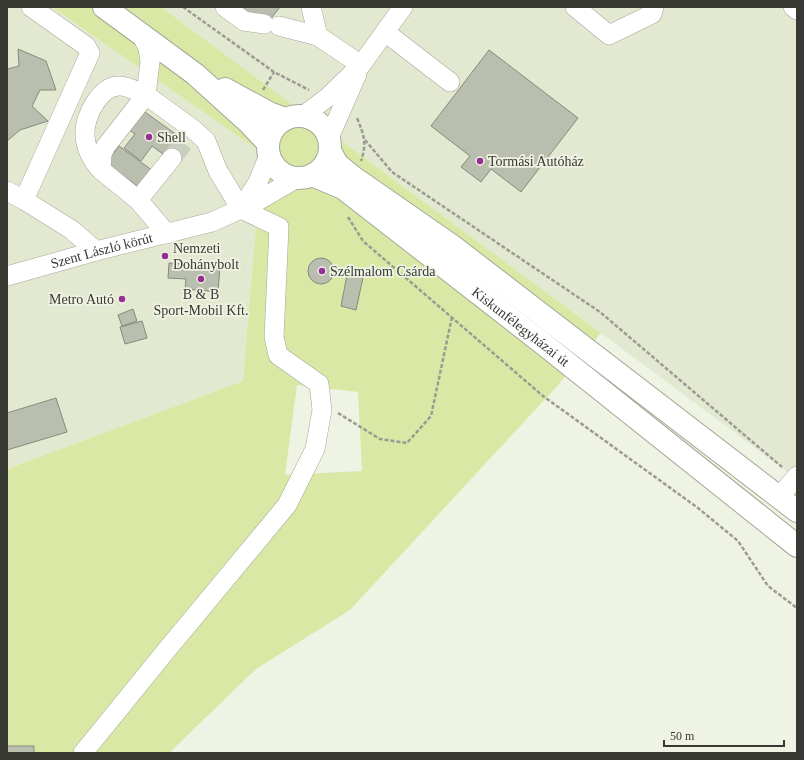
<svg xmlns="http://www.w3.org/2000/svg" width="804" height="760" font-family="'Times New Roman',serif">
<rect width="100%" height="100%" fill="#eff3e3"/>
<!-- built -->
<path fill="#e3e9d1" d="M7,7H52L262,153L243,381L7,469Z
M161,7H797V479L601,333Z"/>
<!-- green -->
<path fill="#dae8a6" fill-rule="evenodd" d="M52,7H161L601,333L559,384L350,610L256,669L169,753H9L7,745V469L243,381L262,153ZM297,385L358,392L362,471L285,475Z"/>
<!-- building -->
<path fill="#babeae" stroke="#868a7b" d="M240,7H280L265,26Z
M18,49L46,61L56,90H40L32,106L48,121L20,130L7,141V69L19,66Z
M489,50L578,118L521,192L491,169L481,182L461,167L470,156L431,126Z
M142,110L184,140L170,159L152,146L141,161L124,148L135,134L128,129Z
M119,146L153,171L140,188L106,163Z
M308 271a13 13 0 1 1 26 0a13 13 0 1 1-26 0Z
M169,263L220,266L218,292L185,289L186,279L168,278Z
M348,270L364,273L356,310L341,306Z
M133,309L137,321L122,326L118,315Z
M142,321L147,338L125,344L120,327Z
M56,398L67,432L7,450V413Z
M7,746H34V753H7Z"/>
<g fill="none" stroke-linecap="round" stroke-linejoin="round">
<!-- minor-tunnel -->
<path stroke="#cacec0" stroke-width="19" stroke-dasharray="19 10" stroke-linecap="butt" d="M172,158L187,139"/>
<!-- minor casing -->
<g stroke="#a3a797" stroke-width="20">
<g id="minor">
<path d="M225,7L244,21L264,24"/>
<path d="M311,7L318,36"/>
<path d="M575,7L609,35L652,14L654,7"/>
<path d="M793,7L797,10"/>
<path d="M279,26L318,36L361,65"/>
<path d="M385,32L450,82"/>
<path d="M303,116L328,97L361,65L403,7"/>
<path d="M329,138L357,74"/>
<path d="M101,170C92,161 85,147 85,134C84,117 100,85 120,86C128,86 138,92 146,95L106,146L102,154L101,170L138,200L167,234"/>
<path d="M7,191L24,200L72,230L96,251"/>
<path d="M24,200L90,53L86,46L31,7"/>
<path d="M138,200L172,158"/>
<path d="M241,209L258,182L269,155"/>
<path id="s1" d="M7,276L96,251L212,222L254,203L297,178"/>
<path d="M779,497L797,476"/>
<path d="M83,753L165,652L287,505L315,449L322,410L319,384L278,355L274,337L279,227L241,209L218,171L206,141L194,130L146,95L150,62L148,48L141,34"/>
</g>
</g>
<!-- major casing -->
<g stroke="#a3a797" stroke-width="24">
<g id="major">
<path d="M104,7L195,74L247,121L268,143"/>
<path d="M225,89L269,113L285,119"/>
<circle cx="299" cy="147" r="31"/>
<path d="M330,151L337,164L353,177L451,245L797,511"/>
<path id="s2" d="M312,175L343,188L541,342L797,546"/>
</g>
</g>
<!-- path -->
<path stroke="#9a9c91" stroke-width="2.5" stroke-dasharray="4 2" stroke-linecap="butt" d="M183,7L274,72L309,90
M263,90L274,72
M357,118C364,135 367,143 361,161
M365,140L392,172L600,312L782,467
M348,217L363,241L543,396L698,508L738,541L768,586L797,608
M338,413L380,439L407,443L431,416L452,317"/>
<!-- minor -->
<use href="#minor" stroke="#fff" stroke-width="19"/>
<!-- major -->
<use href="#major" stroke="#fff" stroke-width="22"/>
</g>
<!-- markers -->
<g fill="#942f94" stroke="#eff3e3" stroke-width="1.5">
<circle cx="149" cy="137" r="4"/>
<circle cx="480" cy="161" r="4"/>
<circle cx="165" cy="256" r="4"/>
<circle cx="322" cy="271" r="4"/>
<circle cx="201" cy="279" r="4"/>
<circle cx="122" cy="299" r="4"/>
</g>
<g text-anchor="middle" stroke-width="3.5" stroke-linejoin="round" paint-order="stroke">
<!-- poi labels -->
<g font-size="14" fill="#383933" stroke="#eff3e3" text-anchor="start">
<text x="157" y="142">Shell</text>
<text x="488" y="166">Tormási Autóház</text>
<text x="173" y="253">Nemzeti<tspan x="173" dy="16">Dohánybolt</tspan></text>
<text x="330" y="276">Szélmalom Csárda</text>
<text x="201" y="299" text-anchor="middle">B &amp; B<tspan x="201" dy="16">Sport-Mobil Kft.</tspan></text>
<text x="114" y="304" text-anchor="end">Metro Autó</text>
</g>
<!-- street labels -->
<g font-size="14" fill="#383933" stroke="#eff3e3">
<text dy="5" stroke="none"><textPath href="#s1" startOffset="98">Szent László körút</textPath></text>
<text dy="5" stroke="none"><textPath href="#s2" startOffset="259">Kiskunfélegyházai út</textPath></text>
</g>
</g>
<!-- border -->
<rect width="804" height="760" fill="none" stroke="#383933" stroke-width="16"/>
<!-- scale -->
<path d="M664 740v6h120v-6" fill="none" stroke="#383933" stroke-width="2"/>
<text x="670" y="740" font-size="12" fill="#383933" stroke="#eff3e3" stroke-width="3" paint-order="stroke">50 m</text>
</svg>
